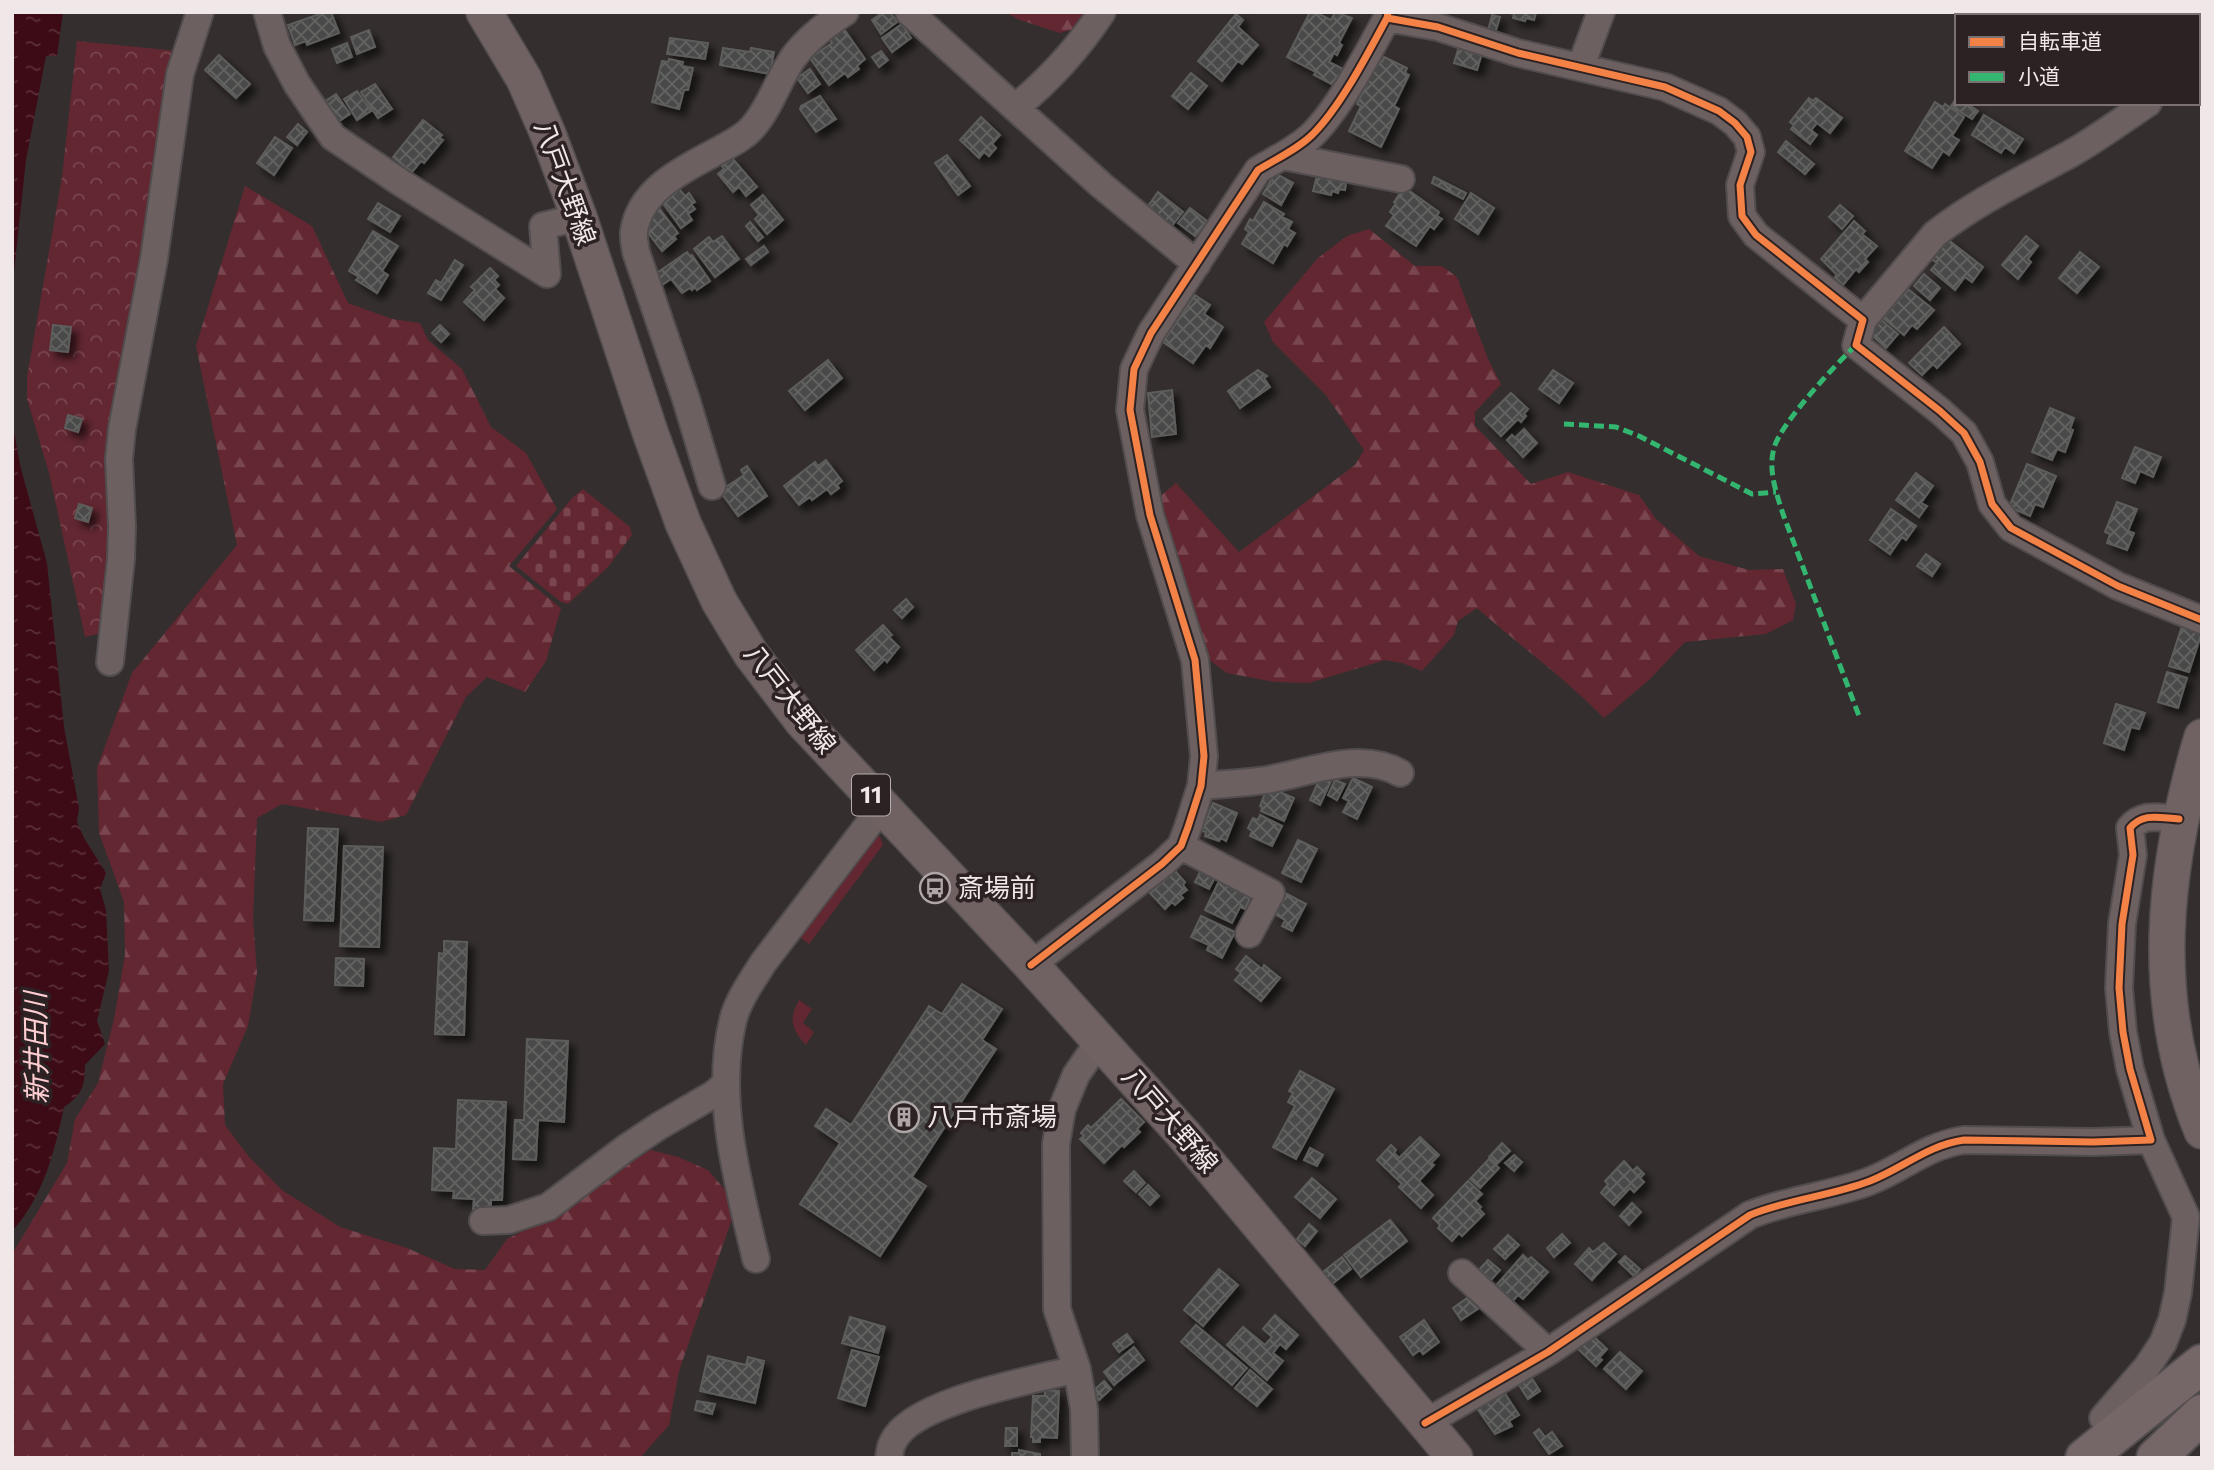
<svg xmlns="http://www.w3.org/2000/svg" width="2214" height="1470" font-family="Commissioner,'Noto Sans JP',sans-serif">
<defs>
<pattern id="forest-firs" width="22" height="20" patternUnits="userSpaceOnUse" patternTransform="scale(1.75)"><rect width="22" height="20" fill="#622731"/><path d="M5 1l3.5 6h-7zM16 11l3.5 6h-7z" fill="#79464f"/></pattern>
<pattern id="cemetery-stones" width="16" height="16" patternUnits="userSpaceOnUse" patternTransform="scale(1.75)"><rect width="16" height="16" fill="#622731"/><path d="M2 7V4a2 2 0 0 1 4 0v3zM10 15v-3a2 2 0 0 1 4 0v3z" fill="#79464f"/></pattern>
<pattern id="park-crowns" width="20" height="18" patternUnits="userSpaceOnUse" patternTransform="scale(1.75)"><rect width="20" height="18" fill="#622731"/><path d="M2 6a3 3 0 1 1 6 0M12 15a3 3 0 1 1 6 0" fill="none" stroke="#79464f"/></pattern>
<pattern id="water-ripples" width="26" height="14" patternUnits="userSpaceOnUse" patternTransform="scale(1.75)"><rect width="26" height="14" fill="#3d0b16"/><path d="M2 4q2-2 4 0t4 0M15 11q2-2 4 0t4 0" fill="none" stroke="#592f38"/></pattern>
<pattern id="building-cross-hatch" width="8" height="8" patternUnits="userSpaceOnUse" patternTransform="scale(1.75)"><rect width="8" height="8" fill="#4a4a49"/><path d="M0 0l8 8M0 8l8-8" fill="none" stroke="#646463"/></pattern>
<filter id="shadow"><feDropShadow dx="6" dy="6" stdDeviation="3.5" flood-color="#0009"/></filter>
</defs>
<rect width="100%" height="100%" fill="#342e2e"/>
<!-- grass -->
<path fill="#622731" d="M880,836L883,845L809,944L798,936L872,838Z
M799,1000L812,1009L803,1023L814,1032L806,1045C792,1030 788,1019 799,1000Z"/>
<!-- forest -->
<path fill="url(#forest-firs)" d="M1005,12H1087L1077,28L1060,33L1020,20Z
M245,186L312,226L348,303L392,319L420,323L428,340L462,369L491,427L526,453L557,509L509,566L561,608L546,661L525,692L487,677L466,697L406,815L381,822L282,804L257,818L253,918L257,973L248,1026L223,1084L225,1125L249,1157L282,1190L340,1227L407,1248L455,1269L485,1270L507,1239L576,1205L618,1168L651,1150L678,1157L708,1170L732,1198L733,1216L679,1371L669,1425L640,1458H12V1254L67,1163L75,1119L98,1083L114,1019L125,955L124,902L99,833L97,768L132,673L237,545L196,346Z
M1369,229L1415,266H1442L1457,277L1488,359L1501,384L1475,412V426L1531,484L1568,472L1639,495L1656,519L1699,556L1749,570L1783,569L1796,604L1793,620L1766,634L1685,642L1649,680L1604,718C1565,678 1519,645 1477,608L1458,621L1454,635L1422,671L1402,663L1385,660L1309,683L1274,682L1227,673L1209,660L1188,606L1158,498L1176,483L1239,552L1355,465L1364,450L1325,394L1273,342L1264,322L1318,258L1347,236Z"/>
<!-- cemetery -->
<path fill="url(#cemetery-stones)" d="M583,489L630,527L632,535L608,567L568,604L561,602L516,566L572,498Z"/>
<!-- park -->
<path fill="url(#park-crowns)" d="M77,41L177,51L110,631L85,637L49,473L27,399V377L62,177Z"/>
<!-- water -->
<path fill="url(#water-ripples)" d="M12,12H63L57,56H46L26,160L12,290Z
M12,422L21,469L47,563L64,727L79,808L77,822L84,838L106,873L100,889L106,910L109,971L97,1021L105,1044L85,1065C85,1085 82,1096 64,1107C55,1150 43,1198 12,1231Z"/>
<!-- building -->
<path fill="url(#building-cross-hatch)" stroke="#5d5d5c" stroke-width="2" filter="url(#shadow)" d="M325,12H331L339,33L307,45L306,41L295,45L288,25Z
M883,12H890L897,22L881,34L872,20Z
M1310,12H1315L1331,20L1335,12L1352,18L1339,43L1342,45L1337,55L1334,53L1329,62L1343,69L1335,86L1314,75L1316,72L1287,57Z
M1506,12H1536L1534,20L1526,18L1525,21L1513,18L1514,14Z
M2149,12H2185V16H2149Z
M1236,14L1243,20L1238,27L1258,45L1242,64L1238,61L1222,81L1198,61Z
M1492,15L1500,17L1495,33L1488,31Z
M902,24L911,38L892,52L882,38Z
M844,29L865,59L857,66L859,69L848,77L845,73L829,85L810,58L832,43L830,40Z
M369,30L375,47L357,54L351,37Z
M670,38L708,43L705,59L667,54Z
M347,43L352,57L337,63L332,49Z
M1460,43L1483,50L1477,70L1454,63Z
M723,48L750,52L751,48L774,52L770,74L720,65Z
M881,51L888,60L879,67L872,57Z
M219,55L250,84L236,98L205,70Z
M1384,57L1407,68L1405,73L1409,75L1394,106L1399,109L1381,147L1349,131L1361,106L1357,104L1378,60L1382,62Z
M669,59L683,62L682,66L693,68L688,90H684L679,109L652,102L662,61L668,62Z
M810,69L820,84L808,93L797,78Z
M1191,73L1207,86L1188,109L1172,96Z
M375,84L392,109L378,118L361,92Z
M357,91L371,111L357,120L344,99Z
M336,94L350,114L338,122L324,102Z
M820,96L836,119L816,132L800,109L801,106Z
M1957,97V103H1966L1978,111L1972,119L1951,106Z
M1809,98L1813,101L1816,98L1842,118L1830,133L1817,123L1811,130L1817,135L1810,144L1791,129L1794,125L1790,122Z
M1935,102L1943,107L1945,104L1964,117L1952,136L1959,140L1949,155L1943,151L1932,168L1905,151Z
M1984,115L2023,139L2014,153L2005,147L2001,153L1972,135Z
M981,117L1000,135L992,144L996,148L989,156L984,152L979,158L960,140Z
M423,120L442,135L439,138L443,140L424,163L421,161L412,172L393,157Z
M298,124L307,132L297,145L287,137Z
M275,137L292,148L274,175L257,163Z
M1786,141L1814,164L1805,174L1778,152Z
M947,155L970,186L958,195L935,163Z
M732,158L757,187L746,196L739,187L733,192L718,174L724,169L722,166Z
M1318,172L1342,178L1341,182L1346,183L1345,190L1339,189L1338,193L1332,191L1331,195L1313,191Z
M1275,173L1293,183L1281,205L1263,194Z
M1434,177L1466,193L1463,199L1432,183Z
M1404,187L1439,212L1437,216L1442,219L1434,229L1430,226L1416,246L1386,226L1394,215L1390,212L1396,203L1394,202Z
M679,189L685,196L689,193L695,202L691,204L695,209L688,214L692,220L681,228L662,202Z
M1158,192L1183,212L1171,227L1146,209Z
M1471,193L1494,208L1478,234L1455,219Z
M763,195L783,220L767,234L755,219L759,215L751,205Z
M1264,202L1284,214L1282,217L1292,222L1288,229L1295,233L1287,246L1284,244L1273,263L1242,244L1249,232L1245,229L1250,219L1253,221Z
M378,203L400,216L390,232L368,219Z
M1840,205L1853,216L1842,229L1829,217Z
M659,208L678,233L674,236L676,239L662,251L645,229L650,225L648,222L653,218L650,215Z
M1190,208L1207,221L1195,236L1178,223Z
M1854,221L1865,231L1862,234L1877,246L1865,259L1868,262L1859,272L1856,269L1843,285L1835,277L1837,275L1821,259Z
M750,222L763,237L758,241L746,226Z
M373,231L398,246L382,271L388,275L377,293L356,280L359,277L349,271Z
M722,236L739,259L715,277L694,249L709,237L713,242Z
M2026,236L2038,246L2028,259L2031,262L2018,279L2002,265Z
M1946,238L1983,267L1972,282L1965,277L1955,290L1931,270L1937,263L1930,258Z
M764,246L768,252L751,265L746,259Z
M687,252L690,256L692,255L710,281L697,290L695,287L692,290L690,288L682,293L671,279L662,285L654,275Z
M2080,252L2099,267L2077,293L2059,278Z
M455,260L463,265L441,300L428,293L436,280L441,283Z
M490,268L498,276L494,280L499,285L495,289L504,298L484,320L464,302L475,290L471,287Z
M1924,274L1940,288L1930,300L1914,286Z
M1908,289L1934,310L1917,329L1912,325L1904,335L1883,318Z
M1195,295L1210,305L1204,314L1223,327L1210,348L1206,345L1193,363L1163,342Z
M1880,319L1898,334L1886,348L1868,332Z
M53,325L71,327L68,352L50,350Z
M440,325L449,334L441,342L432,333Z
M1944,327L1960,344L1937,368L1933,364L1922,375L1909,363Z
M828,360L842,378L805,410L789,391Z
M1258,370L1267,376L1264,378L1270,387L1240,408L1228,391Z
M1553,370L1573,383L1559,403L1539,389Z
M1172,390L1176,434L1152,437L1148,393Z
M1511,393L1528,409L1524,414L1526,416L1521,422L1518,419L1501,436L1484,419Z
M2050,408L2074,418L2070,429L2073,430L2065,452L2057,449L2052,460L2032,452Z
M68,415L82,419L78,432L65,428Z
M1524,429L1537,443L1523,457L1507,440L1512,435L1515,438Z
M2135,447L2161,457L2153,477L2140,471L2135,483L2122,478Z
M826,460L842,481L837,485L839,488L831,494L827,489L812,500L810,497L799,505L784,486L815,462L818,466Z
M2027,464L2056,476L2043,507L2035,504L2030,516L2009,507Z
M747,466L767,496L738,516L720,491L744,475L741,470Z
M1916,473L1933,486L1921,503L1927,506L1919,517L1896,500Z
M2117,502L2137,509L2128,531L2134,533L2127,550L2107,543L2110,534L2105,532Z
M79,504L92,508L88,522L75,518Z
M1891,509L1916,526L1906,540L1902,537L1890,554L1870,540Z
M1926,554L1940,564L1932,576L1917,566Z
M906,599L913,607L902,618L894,610Z
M883,625L892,635L889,637L899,647L887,662L885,659L874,670L856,650Z
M2182,626L2202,632L2189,672L2169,666Z
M2167,672L2187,678L2178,708L2158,702Z
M2116,704L2145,713L2139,729L2131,727L2124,750L2104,743Z
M1321,776L1331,781L1320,805L1310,800Z
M1353,778L1372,787L1357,819L1343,812L1349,801L1343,798Z
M1335,780L1345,784L1337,800L1328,795Z
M1270,788L1294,798L1284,821L1261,811L1262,807L1260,806L1266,791Z
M1213,803L1237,813L1226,841L1221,838L1219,841L1205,836L1206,832L1202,831Z
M1260,815L1282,826L1272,846L1250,836L1252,831L1248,828L1253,818L1258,820Z
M308,828L338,829L333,921L304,920Z
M1298,840L1317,849L1301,882L1282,873Z
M344,846L383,847L379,947L340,946Z
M1201,870L1215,877L1209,889L1195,882Z
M1175,871L1185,882L1183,885L1187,890L1180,895L1183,898L1175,905L1172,902L1165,909L1150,893Z
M1220,879L1252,894L1245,909L1240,907L1232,923L1205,910Z
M1285,893L1306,904L1292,931L1282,926L1285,920L1275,914Z
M1201,916L1235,932L1222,958L1207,950L1209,945L1191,937Z
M444,941L467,942L464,1035L435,1034L439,953L444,954Z
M1246,956L1262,969L1264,965L1280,978L1261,1001L1235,980L1241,973L1236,969Z
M336,958L364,959L363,986L335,985Z
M962,984L1002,1009L982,1040L996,1049L912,1177L926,1186L880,1256L800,1204L840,1143L815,1126L826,1109L851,1125L929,1006L942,1014Z
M527,1039L568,1041L564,1122L538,1120L536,1160L513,1159L515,1120H524Z
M1300,1071L1334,1089L1296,1159L1273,1147L1295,1106L1288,1102L1293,1093L1289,1091Z
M1121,1099L1144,1122L1137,1129L1140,1132L1124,1147L1122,1145L1104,1163L1080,1139L1084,1136L1081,1133L1088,1125L1091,1128Z
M458,1100L506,1102L502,1200H491V1209H473L474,1199L453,1198L454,1191L432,1190L434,1148L456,1149Z
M1420,1137L1439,1155L1431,1163L1434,1165L1419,1181L1433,1195L1421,1208L1399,1187L1402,1184L1377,1160L1391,1145L1396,1150L1394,1153L1399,1158Z
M1502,1143L1510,1151L1497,1164L1489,1157Z
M1310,1148L1323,1155L1317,1166L1304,1160Z
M1514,1155L1522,1162L1514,1171L1505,1163Z
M1489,1159L1499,1168L1480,1188L1470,1179Z
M1624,1161L1633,1171L1637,1167L1644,1174L1640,1178L1644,1182L1634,1192L1630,1188L1614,1205L1601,1193L1608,1184L1605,1181Z
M1134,1171L1145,1183L1136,1192L1124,1181Z
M1312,1178L1336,1199L1320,1218L1295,1197Z
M1468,1181L1482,1194L1475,1201L1481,1207L1479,1209L1484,1214L1462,1236L1459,1233L1452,1241L1438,1228L1440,1225L1433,1218Z
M1148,1185L1159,1196L1150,1205L1139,1194Z
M1632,1203L1641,1212L1629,1225L1620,1216Z
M1390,1220L1407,1241L1361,1277L1344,1255Z
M1309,1224L1317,1231L1305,1246L1297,1239Z
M1562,1234L1570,1243L1554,1257L1547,1248Z
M1508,1235L1519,1245L1505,1259L1494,1249Z
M1604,1243L1616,1254L1592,1280L1575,1264L1589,1248L1593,1252Z
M1523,1255L1528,1260L1531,1257L1548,1272L1523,1299L1518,1295L1509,1305L1492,1290Z
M1625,1256L1640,1269L1634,1276L1619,1262Z
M1342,1257L1351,1269L1332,1284L1323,1272Z
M1488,1260L1500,1270L1491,1280L1479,1270Z
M1219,1269L1238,1285L1203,1326L1184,1310Z
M1470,1296L1479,1308L1461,1320L1453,1308Z
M1275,1315L1298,1335L1286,1349L1280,1344L1273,1353L1283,1361L1267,1380L1227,1345L1243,1327L1265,1345L1272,1337L1263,1329Z
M850,1317L885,1327L878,1353L842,1343Z
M1424,1320L1439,1342L1423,1354L1420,1350L1413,1355L1400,1337Z
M1196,1325L1247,1368L1232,1385L1181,1342Z
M1590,1333L1607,1349L1599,1358L1602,1360L1596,1366L1577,1348Z
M1127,1334L1133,1342L1119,1352L1113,1344Z
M1134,1347L1144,1360L1114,1385L1104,1372Z
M852,1350L879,1357L865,1406L838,1398Z
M1620,1352L1642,1371L1626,1389L1604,1369Z
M708,1356L746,1365L748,1357L764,1361L755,1403L700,1391Z
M1250,1370L1272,1389L1257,1406L1235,1388Z
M1531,1377L1540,1391L1528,1399L1519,1385Z
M1104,1381L1111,1389L1099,1400L1092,1392Z
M1502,1389L1519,1415L1509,1421L1512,1426L1495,1434L1476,1407Z
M1045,1390L1059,1391L1057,1438L1040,1437V1442H1033V1437H1031L1033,1396H1045Z
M697,1401L715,1404L712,1414L695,1410Z
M1006,1428H1017V1446H1005Z
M1539,1429L1545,1437L1552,1432L1562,1446L1549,1454L1534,1433Z
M1019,1450L1040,1454V1458H1012V1453H1019Z"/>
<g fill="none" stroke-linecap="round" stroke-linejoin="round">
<!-- minor casing -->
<g stroke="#514c4d" stroke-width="30">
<path id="minor" d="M267,12L277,46L297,84L333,137L400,182L547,274L543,226L579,217
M909,12L1101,185L1197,264
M1387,18L1438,27L1518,53L1665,87L1719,111L1735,123L1747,137L1751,152L1740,185L1742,216L1756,235L1863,320L1856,345L1940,411L1964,433L1980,462L1992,504L2011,528L2118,586L2202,620
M1581,66L1601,12
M2198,76L2202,74
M1016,107C1048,81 1079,47 1102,12
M1283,156L1401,179
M1863,320L1935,234C1977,201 2024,179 2070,154C2097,139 2122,120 2148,103
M712,486L686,399L636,252C635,245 633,237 634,231C641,187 687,168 721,149C732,143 743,138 752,128C770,108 778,80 793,58C807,39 825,25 845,12
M110,662L121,559L122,527L119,459L122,429L154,259L180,74L200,12
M1201,786C1223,784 1245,783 1266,780C1309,773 1359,750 1400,773
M1181,846L1271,893L1249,934
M1031,965L1162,864L1181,846L1188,827L1201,786L1204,756L1195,660L1150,515L1130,410L1134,369L1151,333L1258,170C1276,159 1298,149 1313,134C1341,106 1368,53 1387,18L1388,12
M483,1221L509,1220L548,1207L626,1148L659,1126L714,1094L725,1084
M756,1259C738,1183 714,1098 733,1020C738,1000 752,981 763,963L882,807
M1462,1273L1548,1352
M2103,1418L2147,1367L2163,1343L2172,1320L2178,1293L2186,1217L2151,1140
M1425,1423L1548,1352L1750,1215C1789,1199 1831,1196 1870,1181C1903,1168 1928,1145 1964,1140L2093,1142L2151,1140L2130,1069L2123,1032L2119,988L2122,924L2133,855L2130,828C2143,812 2160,818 2179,819
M889,1458C890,1453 890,1446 893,1442C911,1401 1034,1380 1077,1369
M1085,1458L1084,1409L1077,1369L1057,1309L1056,1144L1062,1109L1076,1075L1100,1040"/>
</g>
<!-- major casing -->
<g stroke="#514c4d" stroke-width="38">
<path id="major" d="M484,12L524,79L548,134L579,217L650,432L683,523L719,601L751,654L802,721L1031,965L1185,1136L1455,1458
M2202,737C2163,868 2148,1000 2202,1131"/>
</g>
<!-- highway casing -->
<g stroke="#514c4d" stroke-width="42">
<path id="highway" d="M2085,1458L2202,1364
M2156,1458L2202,1414"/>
</g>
<!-- minor -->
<use href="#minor" stroke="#6c6061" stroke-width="26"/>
<!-- major -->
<use href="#major" stroke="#706162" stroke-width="35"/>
<!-- highway -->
<use href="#highway" stroke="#756668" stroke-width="38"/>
<!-- quiet -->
<path stroke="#33b770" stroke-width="5" stroke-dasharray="10 5" stroke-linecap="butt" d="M1856,345C1836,364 1784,420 1775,445C1767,468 1776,492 1783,514L1859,716
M1564,424L1616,427L1639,436L1752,494L1776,492"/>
<!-- cycleway casing -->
<g stroke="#2d2223" stroke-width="11">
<path id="cycleway" d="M1387,18L1438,27L1518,53L1665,87L1719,111L1735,123L1747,137L1751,152L1740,185L1742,216L1756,235L1863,320L1856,345L1940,411L1964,433L1980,462L1992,504L2011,528L2118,586L2202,620
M1031,965L1162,864L1181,846L1188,827L1201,786L1204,756L1195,660L1150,515L1130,410L1134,369L1151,333L1258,170C1276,159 1298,149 1313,134C1341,106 1368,53 1387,18L1388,12
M1425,1423L1548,1352L1750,1215C1789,1199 1831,1196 1870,1181C1903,1168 1928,1145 1964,1140L2093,1142L2151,1140L2130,1069L2123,1032L2119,988L2122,924L2133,855L2130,828C2143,812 2160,818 2179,819"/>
</g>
<!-- cycleway -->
<use href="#cycleway" stroke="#f48246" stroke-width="7"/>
</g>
<!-- icons -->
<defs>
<g id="bus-ring" transform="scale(1.575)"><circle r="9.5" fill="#2d2223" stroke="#aea6a7" stroke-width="1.5"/><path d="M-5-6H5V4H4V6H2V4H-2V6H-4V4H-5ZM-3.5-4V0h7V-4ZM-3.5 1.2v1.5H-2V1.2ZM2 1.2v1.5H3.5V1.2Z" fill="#aea6a7"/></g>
<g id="building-ring" transform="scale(1.575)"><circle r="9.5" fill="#2d2223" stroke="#aea6a7" stroke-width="1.5"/><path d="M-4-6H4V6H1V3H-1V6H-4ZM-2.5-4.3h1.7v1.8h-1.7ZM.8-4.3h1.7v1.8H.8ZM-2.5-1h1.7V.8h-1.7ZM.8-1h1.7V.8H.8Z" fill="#aea6a7"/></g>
</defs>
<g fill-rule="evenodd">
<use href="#bus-ring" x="935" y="888"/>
<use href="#building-ring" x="904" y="1117"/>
</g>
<g text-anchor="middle" stroke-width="7" stroke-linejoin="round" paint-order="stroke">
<!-- shield labels -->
<rect fill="#2d2223" stroke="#b5acad" stroke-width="2" x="852" y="774.5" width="38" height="41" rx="5"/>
<g font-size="24" font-weight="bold" fill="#efe7e8">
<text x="871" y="803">11</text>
</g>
<!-- street labels -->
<g font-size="26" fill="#efe7e8" stroke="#2d2223">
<text transform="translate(565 183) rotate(70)" y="9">八戸大野線</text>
<text transform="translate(790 699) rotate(52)" y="9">八戸大野線</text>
<text transform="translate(1170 1120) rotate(49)" y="9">八戸大野線</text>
</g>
<!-- poi labels -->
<g font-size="26" fill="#efe7e8" stroke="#2d2223" text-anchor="start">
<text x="958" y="897">斎場前</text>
<text x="927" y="1126">八戸市斎場</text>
</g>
<!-- water labels -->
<g font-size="28" font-style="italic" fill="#feced2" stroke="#2d2223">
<text transform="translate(36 1048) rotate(-91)" y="10">新井田川</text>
</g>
</g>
<!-- border -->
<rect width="2214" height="1470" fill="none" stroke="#efe7e8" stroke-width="28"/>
<!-- legend -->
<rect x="1955" y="14" width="245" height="91" fill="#2d2223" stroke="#7b7172" stroke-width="2"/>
<rect x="1969" y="37" width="35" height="10" fill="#f48246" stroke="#7b7172" stroke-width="2"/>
<text x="2018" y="49" font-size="21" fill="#efe7e8">自転車道</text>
<rect x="1969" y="72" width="35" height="10" fill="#33b770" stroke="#7b7172" stroke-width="2"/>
<text x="2018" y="84" font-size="21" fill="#efe7e8">小道</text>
</svg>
